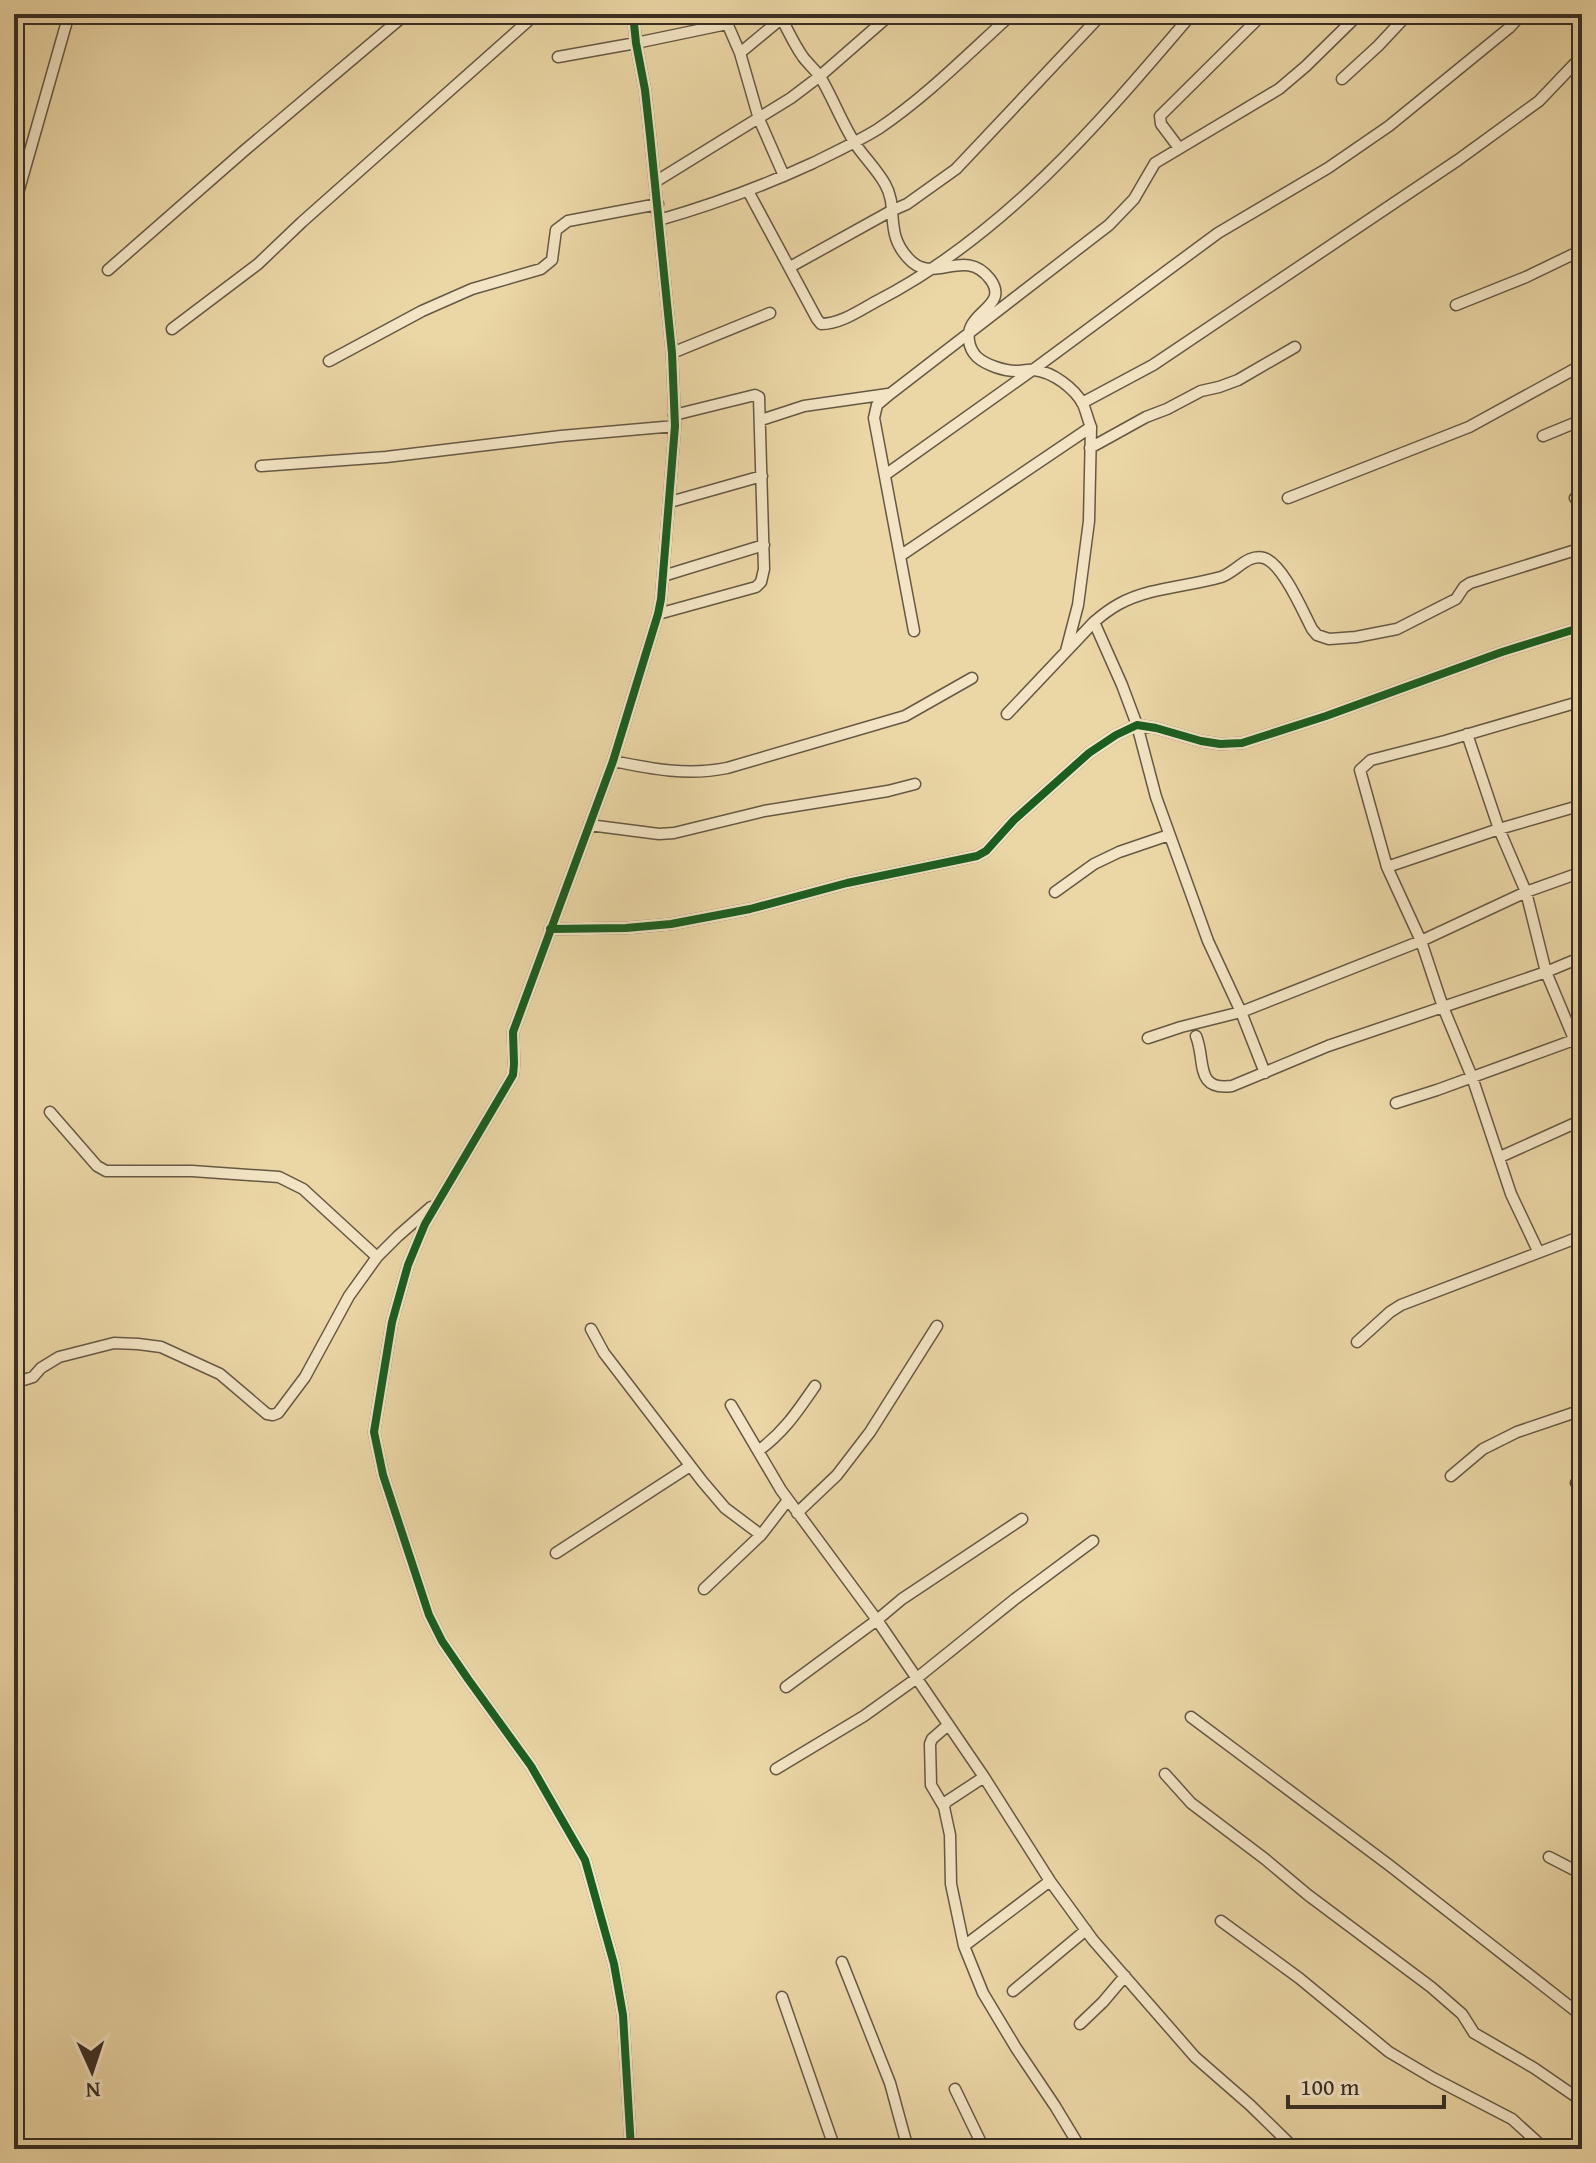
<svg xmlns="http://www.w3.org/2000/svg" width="1596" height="2163" font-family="'Gentium Book Plus',serif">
<rect width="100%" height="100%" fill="#ebd6a5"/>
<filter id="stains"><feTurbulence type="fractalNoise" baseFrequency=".0025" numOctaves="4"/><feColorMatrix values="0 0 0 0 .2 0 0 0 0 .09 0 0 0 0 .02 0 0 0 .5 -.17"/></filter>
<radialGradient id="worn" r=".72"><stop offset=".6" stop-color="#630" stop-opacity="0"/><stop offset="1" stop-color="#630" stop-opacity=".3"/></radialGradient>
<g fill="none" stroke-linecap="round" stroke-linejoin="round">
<!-- minor casing -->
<g stroke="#655944" stroke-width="13">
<path id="minor" d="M723,14L740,53L759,119L784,176
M779,14C787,28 793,43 803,57C809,65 817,71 822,80C834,101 843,125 856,145C865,158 877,170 885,184C899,208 884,232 908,258C933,287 964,245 990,279C1011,307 964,311 969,341C970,348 972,352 977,357C986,365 1004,371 1016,371C1022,371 1028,369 1034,370C1053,372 1074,388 1083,404C1086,411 1088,420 1091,427L900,556
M740,53L787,14
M558,57L636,43L727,24
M1342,79L1378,46L1408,14
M1179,148L1161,124L1160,116L1263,14
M655,182L791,98L820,76L891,14
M748,191L817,319L821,324C841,324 860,310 877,301C1005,235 1100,122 1192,14
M14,207L69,14
M659,220C712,205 763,186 813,163C835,152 857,142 878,129C927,96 969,53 1012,14
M790,267L891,211L907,204L956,169L1102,14
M108,270L245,150L406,14
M1456,305L1526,277L1582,250
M172,329L258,264L302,222L536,14
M672,353L770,313
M329,361L422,311L472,289L541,269L552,260L556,230L568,221L658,204
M1082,403L1153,365L1458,160L1539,101L1582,56
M761,420L804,406L888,394
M1543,436L1582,420
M1090,448L1146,417L1167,409L1201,391L1219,387L1238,380L1295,347
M261,466L386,457L561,436L675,426
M885,475L1034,369L1218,233L1328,168L1389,126L1509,28L1522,14
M1288,498L1469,427L1582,365
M1575,498L1582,495
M670,502L762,476
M663,576L764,545
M658,614L756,587L761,582L764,569L759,397L755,395L674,415
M1094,622L1122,685L1137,725L1156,797L1208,941L1241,1012L1265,1073
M914,631L874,418L877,405L890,394L1109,225L1134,199L1155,163L1279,89L1306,66L1359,14
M1066,651L1078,605L1089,521L1091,427
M1007,714L1094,622C1102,615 1110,609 1119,604C1150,587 1187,587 1221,577C1236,572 1248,553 1264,558C1283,564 1303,612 1312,629L1317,635L1329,639L1356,637L1397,629L1456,599L1464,587L1470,583L1582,548
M1467,734L1499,829L1526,892L1546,972L1582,1058
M613,761C652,769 688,776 727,768L905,716L972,678
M589,825L659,834L674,833L764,811L888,791L915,784
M1387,867L1499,829L1582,805
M1055,892L1094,864L1119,852L1169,835
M550,929L626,928L671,924L750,909L847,883L977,856L986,851L1014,820L1089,753L1116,735L1137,725L1156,728L1201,741L1220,744L1242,743L1326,716L1502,652L1582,627
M1196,1036C1206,1060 1194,1091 1232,1086L1328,1046L1546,972L1582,957
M1148,1038L1181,1027L1241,1012L1421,941L1526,892L1582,872
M1396,1103L1437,1090L1582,1037
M50,1112L97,1166L106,1171H192L279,1177L303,1189L377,1257
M1500,1157L1582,1120
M1538,1251L1511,1194L1472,1077L1443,1007L1421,941L1387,867L1360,770L1371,760L1445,741L1582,701
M591,1329L604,1353L702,1481L725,1508L761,1535
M1357,1342L1390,1312L1401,1305L1582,1236
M14,1383L33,1377L41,1368L59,1357L114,1343L138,1344L161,1347L220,1374L267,1414L273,1415L278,1413L305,1377L349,1296L377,1257L398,1236L431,1207
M731,1405L781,1490L877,1620L984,1777L1050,1881L1093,1940L1195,2057L1250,2105L1295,2149
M758,1451C784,1432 797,1412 815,1386
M1451,1476L1483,1449L1517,1432L1582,1410
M1576,1483L1582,1482
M797,1513L837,1475L870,1432L937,1326
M556,1553L690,1466
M704,1589L761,1535L788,1500
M786,1687L877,1620L902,1599L1022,1519
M1191,1717L1389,1865L1582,2016
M948,1725L932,1739L930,1744L931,1785L944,1807L950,1835L951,1884L964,1946L983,1993L1016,2048L1055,2106L1081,2149
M776,1769L864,1716L917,1678L1015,1599L1093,1541
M1165,1774L1191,1803L1265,1859L1308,1895L1431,1987L1462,2014L1474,2033L1534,2068L1582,2101
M944,1807L946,1802L984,1777
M1549,1857L1582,1874
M1221,1921L1299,1978L1389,2052L1433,2078L1512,2119L1545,2149
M964,1946L1050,1881
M842,1962L890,2083L908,2149
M1013,1991L1086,1930
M782,1997L835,2149
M1080,2024L1103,2002L1125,1976
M955,2089L984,2149
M631,2149L623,2015L614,1964L585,1860L531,1766L468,1679L442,1641L429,1615L383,1475L374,1432L392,1322L408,1265L425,1224L513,1075L514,1064L513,1032L613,761L658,614L661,599L675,426L672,353L650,135L645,90L636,43L633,14"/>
</g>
<!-- minor -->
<use href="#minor" stroke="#f2e4c4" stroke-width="10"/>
<!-- cycleway casing -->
<g stroke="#f2e4c4" stroke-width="13">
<path id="cycleway" d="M550,929L626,928L671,924L750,909L847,883L977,856L986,851L1014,820L1089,753L1116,735L1137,725L1156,728L1201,741L1220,744L1242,743L1326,716L1502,652L1582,627
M631,2149L623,2015L614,1964L585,1860L531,1766L468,1679L442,1641L429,1615L383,1475L374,1432L392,1322L408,1265L425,1224L513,1075L514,1064L513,1032L613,761L658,614L661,599L675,426L672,353L650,135L645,90L636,43L633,14"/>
</g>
<!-- cycleway -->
<use href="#cycleway" stroke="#1b5e20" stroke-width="8"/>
</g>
<!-- margin -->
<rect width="1596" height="2163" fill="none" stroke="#ebd6a5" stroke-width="48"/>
<rect x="16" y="16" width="1564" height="2131" fill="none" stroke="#382f24" stroke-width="4"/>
<rect x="24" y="24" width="1548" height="2115" fill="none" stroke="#382f24" stroke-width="2"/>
<!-- north arrow -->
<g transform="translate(92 2071) rotate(177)" stroke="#f2e4c4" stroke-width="6" paint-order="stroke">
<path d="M0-6L14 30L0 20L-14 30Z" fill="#382f24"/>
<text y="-12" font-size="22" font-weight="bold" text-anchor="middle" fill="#382f24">N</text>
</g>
<!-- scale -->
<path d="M1288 2095v12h156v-12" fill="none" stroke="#382f24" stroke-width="4"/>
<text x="1300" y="2095" font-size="24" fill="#382f24" stroke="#f2e4c4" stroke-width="6" paint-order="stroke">100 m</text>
<rect width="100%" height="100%" filter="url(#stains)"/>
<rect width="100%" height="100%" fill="url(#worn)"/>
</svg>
